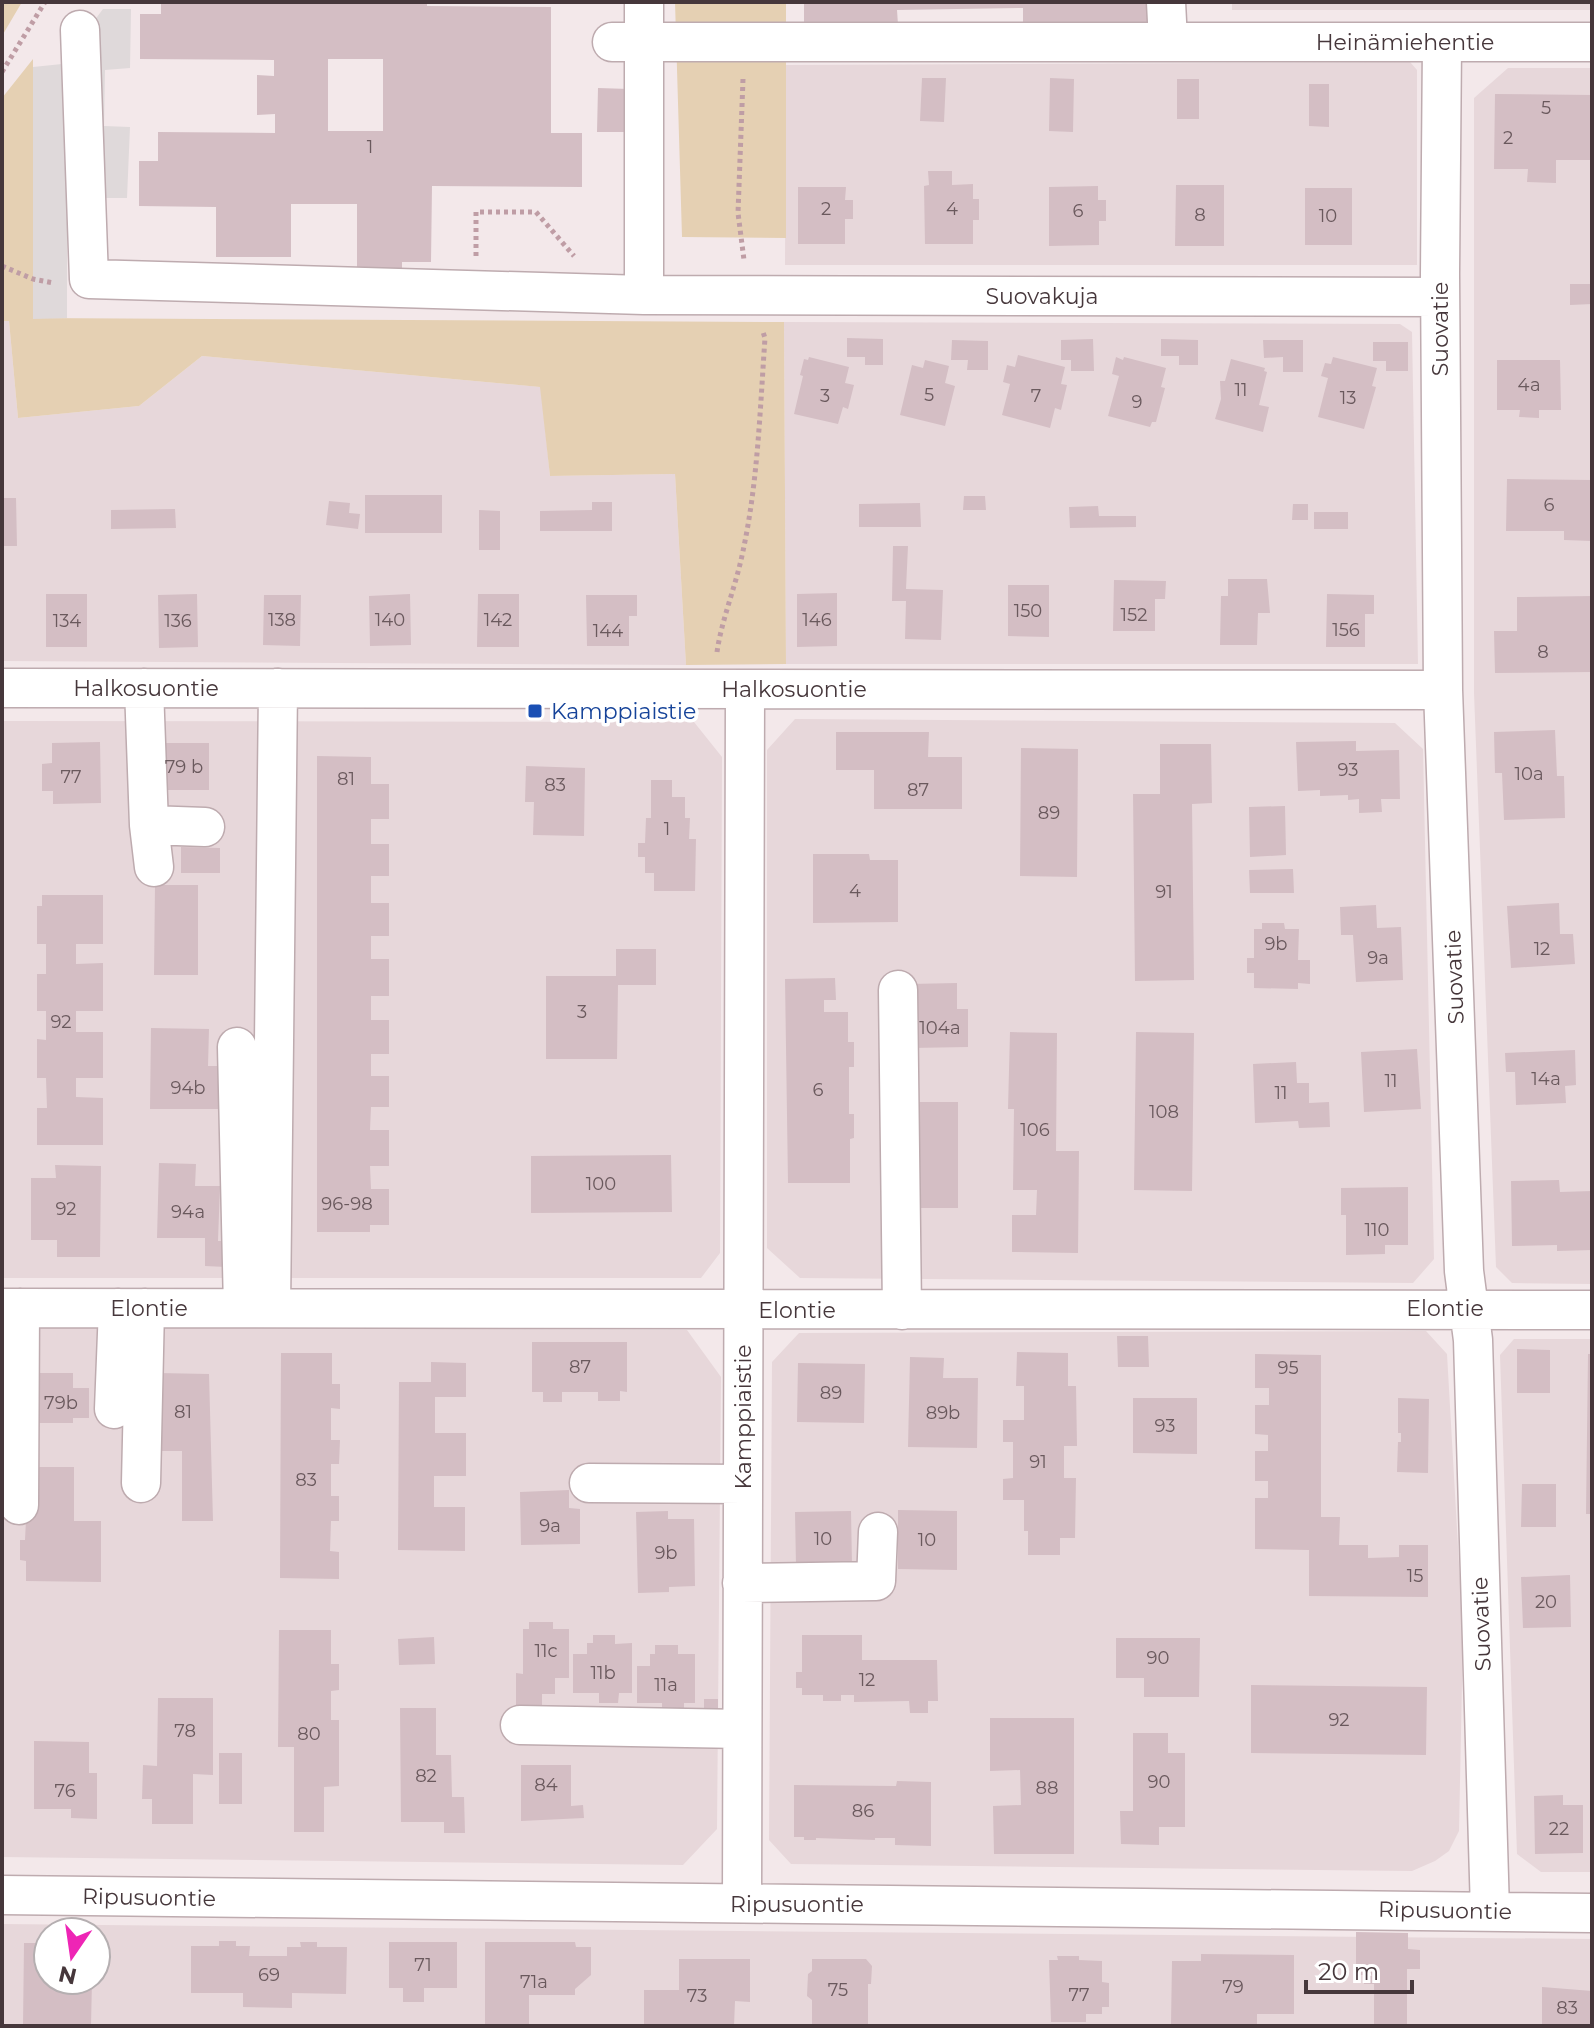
<svg xmlns="http://www.w3.org/2000/svg" width="1594" height="2028" font-family="Montserrat,sans-serif">
<rect width="100%" height="100%" fill="#f3e8ea"/>
<!-- residential -->
<path fill="#e7d7da" fill-rule="evenodd" d="M1232,2H1592V10H1232Z
M1410,62L1417,70V265H785L786,65Z
M1508,68H1592V1284L1512,1283L1496,1267L1474,693V98Z
M2,321H9L18,418L139,406L202,356L541,387L550,476L675,474L686,665L2,661Z
M784,322L1400,324L1412,332L1418,664H786Z
M795,719L1395,723L1423,749L1434,1259L1413,1283L800,1278L767,1248V750Z
M2,721L694,722L722,757L720,1253L701,1278H2Z
M2,1327L687,1330L721,1377L717,1829L683,1865L2,1857Z
M1426,1331L1447,1354L1463,1634L1459,1831L1449,1851L1435,1861L1412,1871L791,1864L769,1840L772,1362L799,1333Z
M1514,1339H1592V1872H1541L1517,1854L1500,1355Z
M2,1924L1592,1939V2026H2ZM48,1932H96V1980H48Z"/>
<!-- green -->
<path fill="#e5d0b3" d="M2,2H22L2,36Z
M675,2H786V238L682,237Z
M33,59V318L784,322L786,664L686,665L675,474L550,476L540,387L202,356L139,406L18,418L9,321H2V98Z"/>
<!-- parking -->
<path fill="#dfd9da" d="M103,9H131L130,68L105,70L104,126L130,127L127,198H67V318L33,319V67L62,64Z"/>
<!-- building -->
<path fill="#d4bec4" fill-rule="evenodd" d="M161,2H427V6L551,7V133H582V187L432,186L431,262H402V276H357V204H291V257H216V207L139,206V161H158V132L275,133V114L257,115V75L274,76V60L140,59V14H161ZM328,59H383V131H328Z
M804,2H1153V29H1023V8L897,10L898,25H804Z
M922,78H946L944,122L920,121Z
M1050,78L1074,79L1073,132L1049,131Z
M1177,79H1199V119H1177Z
M1309,84H1329V127L1309,126Z
M598,88L629,89V132H597Z
M1495,94L1592,95V160H1556V183L1527,182L1528,169H1494Z
M928,171H952V185L973,184V199H979V220H973V244H925L924,186L929,185Z
M1176,185H1224V246H1175Z
M1098,186V200H1106V221H1099V245L1049,246V187Z
M798,187H846L845,200H853V219H845V244H798Z
M1305,188H1352V245H1305Z
M1570,284H1592V304L1570,305Z
M847,338L883,339V365H865V357H847Z
M1093,339L1094,371H1071V360H1061V340Z
M1161,339L1198,340V365H1179V356H1161Z
M952,340L988,341V370H967L968,360H951Z
M1263,340H1303V372H1283V357L1264,358Z
M1373,342H1408V371H1386V361H1373Z
M1018,355L1065,367L1061,384L1067,385L1061,410L1055,408L1050,428L1002,415L1010,384L1003,382L1007,365L1015,367Z
M809,357L849,367L845,383L854,385L848,409L843,407L838,424L794,414L803,376L800,375L804,359L808,360Z
M1116,357L1123,360L1124,357L1166,368L1161,387L1165,388L1156,422H1152L1150,427L1108,416L1119,376L1112,374Z
M1333,357L1377,368L1372,386L1376,387L1364,429L1318,417L1328,378L1321,376L1325,363L1331,364Z
M1231,359L1265,368L1264,371L1267,372L1259,405L1269,407L1263,432L1215,419L1221,399L1220,381H1225Z
M925,360L949,366L945,383L955,386L945,426L900,415L912,365L923,368Z
M1497,360H1560L1561,410H1539V418L1519,417L1520,410H1497Z
M1507,479L1592,480V541L1564,540V531H1506Z
M365,495H442V533H365Z
M964,496H985L986,510H963Z
M2,498H16L17,546H2Z
M329,501L350,503L349,513L360,514L358,529L326,525Z
M592,502H612V531H540V511L592,510Z
M920,503L921,527H859V504Z
M1293,504H1308V520H1292Z
M1098,506L1099,516H1136V527L1070,528L1069,507Z
M175,509L176,528L111,529V510Z
M479,510L500,511V550H479Z
M1314,512H1348V529H1314Z
M893,546H908L906,589L943,590L941,640L905,639L906,601H892Z
M1228,579H1267L1270,613H1258L1257,645H1220L1221,596H1228Z
M1114,580L1166,581L1165,599H1155V631H1113Z
M1008,585H1049V637L1008,636Z
M837,593V646L797,647V594Z
M46,594H87V647H46Z
M197,594L198,647L159,648L158,595Z
M410,594L411,645L370,646L369,596Z
M478,594H519V647H477Z
M1327,594L1374,595V614H1365V647H1326Z
M264,595H301L300,646L263,645Z
M586,595H637V616H629V646H587Z
M1592,596V672L1495,673L1494,631H1517V597Z
M1555,730L1557,776H1564L1565,818L1504,820L1502,773H1495L1494,732Z
M836,732H929L928,757H962V809H874V770H836Z
M1356,741V751L1399,750L1400,799H1381L1382,812L1359,813V799L1348,800V795L1320,796V790L1298,791L1296,742Z
M100,742L101,803L53,804V791H42V764L52,763V743Z
M160,743H209V790H160Z
M1160,744H1211L1212,803L1192,804L1194,980L1135,981L1133,794H1160Z
M1021,748L1078,749L1077,877L1020,876Z
M317,756L371,757V784H389V819H371V844H389V876H371V903H389V936H371V959H389V996H371V1020H389V1054H371V1076H389V1107H371L370,1130H389V1166H370L371,1189H389V1225H370V1232H317Z
M526,766L585,768L584,836L533,835L534,802H525Z
M651,780H672V797H685V818H690L689,839H696L695,891H654V873H645V857H638V843H645L646,818H651Z
M1285,806L1286,855L1250,857L1249,807Z
M181,847L220,848V873H181Z
M813,854H869L870,860H898V922L813,923Z
M1293,869L1294,893H1250L1249,870Z
M155,885H198V975H154Z
M42,895H103V944H76V964L103,963V1011H76V1032H103V1078H76V1097L103,1098V1145H37V1108H47L46,1078H37V1039L46,1040V1011H37V974H46V944H37V906H42Z
M1559,903L1560,934H1573L1575,964L1511,968L1507,906Z
M1376,905L1377,928L1401,927L1403,980L1356,982L1353,935H1341L1340,907Z
M1262,923H1284L1285,929H1299L1298,960H1310V984L1298,983V989L1254,988V973H1247V958H1254V929H1262Z
M616,949H656V985H618L617,1059H546V976H616Z
M835,978L836,1000H824V1012H848V1042H854V1067H849V1114H854V1138L850,1139V1183H788L785,979Z
M957,983V1009H968V1047L911,1048L910,984Z
M151,1028L209,1029L208,1066H226L225,1109H150Z
M1010,1032L1057,1033L1056,1151H1079L1078,1253L1012,1252V1215H1036L1037,1190H1013L1014,1109H1008Z
M1136,1032L1194,1033L1192,1191L1134,1190Z
M1417,1049L1421,1109L1364,1112L1361,1052Z
M1575,1050L1576,1085L1565,1086L1566,1103L1516,1105L1515,1072H1506L1505,1053Z
M1296,1062L1297,1083H1309V1103L1329,1102L1330,1127L1299,1128L1298,1121L1255,1123L1253,1064Z
M913,1102H958V1208H913Z
M671,1155L672,1212L531,1213V1156Z
M159,1163L196,1164L195,1186H220L218,1241H227L226,1267L205,1266V1238H157Z
M55,1165L101,1166L100,1257H57V1240H31V1178H56Z
M1559,1180L1560,1192L1592,1191V1250L1557,1251V1245L1512,1246L1511,1181Z
M1408,1187V1245H1385V1254L1346,1255V1215H1341V1188Z
M1117,1336H1148L1149,1367H1118Z
M532,1342H627V1392L620,1391V1401H598V1392H562V1402H543V1392H532Z
M1517,1349L1550,1350V1393H1517Z
M1017,1352L1068,1353V1386H1076L1077,1446H1064V1478H1076L1075,1538H1060V1555H1028V1531H1024V1500H1003V1479L1013,1478V1442H1003V1420H1024V1386H1016Z
M281,1353H332V1384H340V1409L331,1408V1440H340L339,1464H331V1496H339V1521H331L330,1551L339,1552V1579L280,1578Z
M1255,1354L1321,1355V1517H1340L1339,1545H1368V1558L1399,1557V1545H1428V1597L1309,1596V1550L1255,1549V1498H1268V1481H1255V1451H1268V1435L1255,1434V1405H1269V1388H1255Z
M1588,1354H1592V1514H1586Z
M910,1357L944,1358L943,1378H978L977,1448L908,1447Z
M431,1362L466,1363V1397H435V1433H466V1476H434V1507H465V1551L398,1550L399,1382H431Z
M798,1363L865,1364L864,1423L797,1422Z
M32,1373H73V1388H89V1418H73V1423H33Z
M158,1373L209,1374L213,1521H182V1451H157Z
M1133,1398H1197V1454L1133,1453Z
M1398,1398L1429,1399L1428,1473L1397,1472L1398,1442H1401V1433H1398Z
M31,1467H74V1521H101V1582L26,1581V1561L20,1560V1540H25L26,1520H31Z
M1522,1484H1556V1527H1521Z
M569,1490V1508L580,1509V1544L521,1545L520,1492Z
M898,1510L957,1511V1570L898,1569Z
M668,1511V1519H694L695,1586L669,1587V1592L638,1593L636,1512Z
M851,1511L852,1565L796,1566L795,1512Z
M1570,1575L1571,1627L1523,1628L1521,1577Z
M529,1622H553V1629H569V1678H555V1694H542V1709H516V1673L523,1674V1629H529Z
M279,1630H331V1664H339V1690L331,1691V1720H339V1786L324,1787V1832H294V1747H278Z
M593,1635H615V1644L632,1643V1693H619L618,1703H599V1693H573V1654H587V1643H593Z
M802,1635H862V1660H937L938,1701H928V1713H910L909,1701L854,1702V1695H841V1701H823V1695H802V1688H796V1672H802Z
M434,1637L435,1664L399,1665L398,1639Z
M1116,1638H1200L1199,1697H1144V1678H1116Z
M655,1645H678V1654H695V1703H684V1712H662V1703H637V1666H650V1654H655Z
M1251,1685L1427,1687L1426,1755L1251,1753Z
M158,1698H213V1775L193,1774V1824H152V1799H142L143,1765L157,1766Z
M704,1699H718V1717H704Z
M400,1708H436V1755H451L452,1797H464L465,1833H444V1822H401Z
M990,1718H1074V1854H994L993,1806L1021,1805L1020,1770L990,1771Z
M1133,1733H1168V1753H1185V1827H1159V1845L1121,1844L1120,1811H1133Z
M34,1741L89,1742V1773H97V1819L71,1818V1809H34Z
M219,1753H242V1804H219Z
M521,1765H571V1806L583,1805L584,1818L521,1821Z
M897,1781L931,1782V1846L895,1845V1838H875V1840L816,1838V1840H804V1837H794V1785L896,1786Z
M1563,1795V1805H1583V1853L1535,1854L1534,1796Z
M1356,1932L1408,1933V1949L1420,1950V1969H1407V2026H1374V1984H1364V1975H1356Z
M219,1941H236V1946H250L249,1956H287V1947H301L300,1942H317V1947H347L346,1994L292,1993V2008L243,2007V1993H191V1946H219Z
M389,1942H457V1988H424V2002H403V1988H389Z
M485,1942H575L576,1947H591V1975L575,1989V1995H529V2026H485Z
M24,1943H48V1980H92L91,2026H23Z
M1201,1954L1294,1955V2014H1257V2025L1171,2024L1172,1961H1201Z
M1057,1956H1079V1960L1102,1961V1982L1109,1983V2007H1102V2014H1086V2022H1051L1049,1960H1058Z
M679,1959H750V2002L735,2001L734,2026H644V1990H679Z
M812,1959H866L872,1966L871,1984H868V2026H812V2000L807,1996L808,1974L812,1971Z
M1542,1987L1592,1991V2026H1542Z"/>
<g fill="none" stroke-linecap="round" stroke-linejoin="round">
<!-- minor casing -->
<g stroke="#beabaf" stroke-width="41">
<path id="minor" d="M1166,2L1168,41
M80,30L89,279L644,295L1440,297
M612,42H1592
M1442,43L1440,274L1443,690L1464,1271L1473,1340L1490,1911
M644,295V2
M2,688L1443,690
M144,688L149,825L154,867
M149,825L205,827
M898,990L902,1310
M237,1047L243,1308
M2,1308L1592,1310
M271,1308L278,688
M114,1409L118,1308
M141,1483L145,1308
M589,1483L743,1484
M19,1505L20,1308
M742,1583L876,1581L878,1532
M520,1725L742,1729
M2,1895L1592,1913
M742,1903L745,690"/>
</g>
<!-- path -->
<path stroke="#bf9da5" stroke-width="5" stroke-dasharray="4 4" stroke-linecap="butt" d="M2,72L45,2
M743,79L738,213L744,260
M476,256V212H536L574,256
M2,266L33,279L54,283
M717,652C722,618 736,586 743,551C758,481 760,409 765,338L763,332"/>
<!-- minor -->
<use href="#minor" stroke="#fff" stroke-width="38"/>
</g>
<!-- markers -->
<rect fill="#1a4fb4" stroke="#fff" stroke-width="3" x="527" y="703" width="16" height="16" rx="4"/>
<g text-anchor="middle" stroke-width="7" stroke-linejoin="round" paint-order="stroke">
<!-- number labels -->
<g font-size="18" fill="#6a595d">
<text x="1546" y="114">5</text>
<text x="1508" y="144">2</text>
<text x="370" y="153">1</text>
<text x="826" y="215">2</text>
<text x="952" y="215">4</text>
<text x="1078" y="217">6</text>
<text x="1200" y="221">8</text>
<text x="1328" y="222">10</text>
<text x="1529" y="391">4a</text>
<text x="1241" y="396">11</text>
<text x="929" y="401">5</text>
<text x="825" y="402">3</text>
<text x="1036" y="402">7</text>
<text x="1348" y="404">13</text>
<text x="1137" y="408">9</text>
<text x="1549" y="511">6</text>
<text x="1028" y="617">150</text>
<text x="1134" y="621">152</text>
<text x="282" y="626">138</text>
<text x="390" y="626">140</text>
<text x="498" y="626">142</text>
<text x="817" y="626">146</text>
<text x="67" y="627">134</text>
<text x="178" y="627">136</text>
<text x="1346" y="636">156</text>
<text x="608" y="637">144</text>
<text x="1543" y="658">8</text>
<text x="184" y="773">79 b</text>
<text x="1348" y="776">93</text>
<text x="1529" y="780">10a</text>
<text x="71" y="783">77</text>
<text x="346" y="785">81</text>
<text x="555" y="791">83</text>
<text x="918" y="796">87</text>
<text x="1049" y="819">89</text>
<text x="667" y="835">1</text>
<text x="855" y="897">4</text>
<text x="1164" y="898">91</text>
<text x="1276" y="950">9b</text>
<text x="1542" y="955">12</text>
<text x="1378" y="964">9a</text>
<text x="582" y="1018">3</text>
<text x="61" y="1028">92</text>
<text x="940" y="1034">104a</text>
<text x="1546" y="1085">14a</text>
<text x="1391" y="1087">11</text>
<text x="188" y="1094">94b</text>
<text x="818" y="1096">6</text>
<text x="1281" y="1099">11</text>
<text x="1164" y="1118">108</text>
<text x="1035" y="1136">106</text>
<text x="601" y="1190">100</text>
<text x="347" y="1210">96-98</text>
<text x="66" y="1215">92</text>
<text x="188" y="1218">94a</text>
<text x="1377" y="1236">110</text>
<text x="580" y="1373">87</text>
<text x="1288" y="1374">95</text>
<text x="831" y="1399">89</text>
<text x="61" y="1409">79b</text>
<text x="183" y="1418">81</text>
<text x="943" y="1419">89b</text>
<text x="1165" y="1432">93</text>
<text x="1038" y="1468">91</text>
<text x="306" y="1486">83</text>
<text x="550" y="1532">9a</text>
<text x="823" y="1545">10</text>
<text x="927" y="1546">10</text>
<text x="666" y="1559">9b</text>
<text x="1415" y="1582">15</text>
<text x="1546" y="1608">20</text>
<text x="546" y="1657">11c</text>
<text x="1158" y="1664">90</text>
<text x="603" y="1679">11b</text>
<text x="867" y="1686">12</text>
<text x="666" y="1691">11a</text>
<text x="1339" y="1726">92</text>
<text x="185" y="1737">78</text>
<text x="309" y="1740">80</text>
<text x="426" y="1782">82</text>
<text x="1159" y="1788">90</text>
<text x="546" y="1791">84</text>
<text x="1047" y="1794">88</text>
<text x="65" y="1797">76</text>
<text x="863" y="1817">86</text>
<text x="1559" y="1835">22</text>
<text x="423" y="1971">71</text>
<text x="269" y="1981">69</text>
<text x="534" y="1988">71a</text>
<text x="1233" y="1993">79</text>
<text x="838" y="1996">75</text>
<text x="1079" y="2001">77</text>
<text x="697" y="2002">73</text>
<text x="1567" y="2014">83</text>
</g>
<!-- street labels -->
<g font-size="22" fill="#46373b" stroke="#fff">
<text x="1405" y="50">Heinämiehentie</text>
<text x="1042" y="304">Suovakuja</text>
<text transform="translate(1440 329) rotate(-90)" y="8">Suovatie</text>
<text x="146" y="696">Halkosuontie</text>
<text x="794" y="697">Halkosuontie</text>
<text transform="translate(1454 977) rotate(-92)" y="8">Suovatie</text>
<text x="149" y="1316">Elontie</text>
<text x="1445" y="1316">Elontie</text>
<text x="797" y="1318">Elontie</text>
<text transform="translate(743 1417) rotate(-90)" y="8">Kamppiaistie</text>
<text transform="translate(1481 1624) rotate(-92)" y="8">Suovatie</text>
<text transform="translate(149 1897) rotate(1)" y="8">Ripusuontie</text>
<text x="797" y="1912">Ripusuontie</text>
<text transform="translate(1445 1910) rotate(1)" y="8">Ripusuontie</text>
</g>
<!-- transit labels -->
<g font-size="22" fill="#164399" stroke="#fff" text-anchor="start">
<text x="551" y="719">Kamppiaistie</text>
</g>
</g>
<!-- border -->
<rect width="1594" height="2028" fill="none" stroke="#46373b" stroke-width="8"/>
<!-- north arrow -->
<g transform="translate(72 1956) rotate(193)"><circle r="38" fill="#ffffff" stroke="#b5afb1" stroke-width="2"/>
<path d="M0-6L14 30L0 20L-14 30Z" fill="#ee25b5"/>
<text y="-12" font-size="22" font-weight="bold" text-anchor="middle" fill="#46373b">N</text>
</g>
<!-- scale -->
<path d="M1306 1980v12h106v-12" fill="none" stroke="#46373b" stroke-width="4"/>
<text x="1318" y="1980" font-size="24" fill="#46373b" stroke="#ffffff" stroke-width="6" paint-order="stroke">20 m</text>
</svg>
